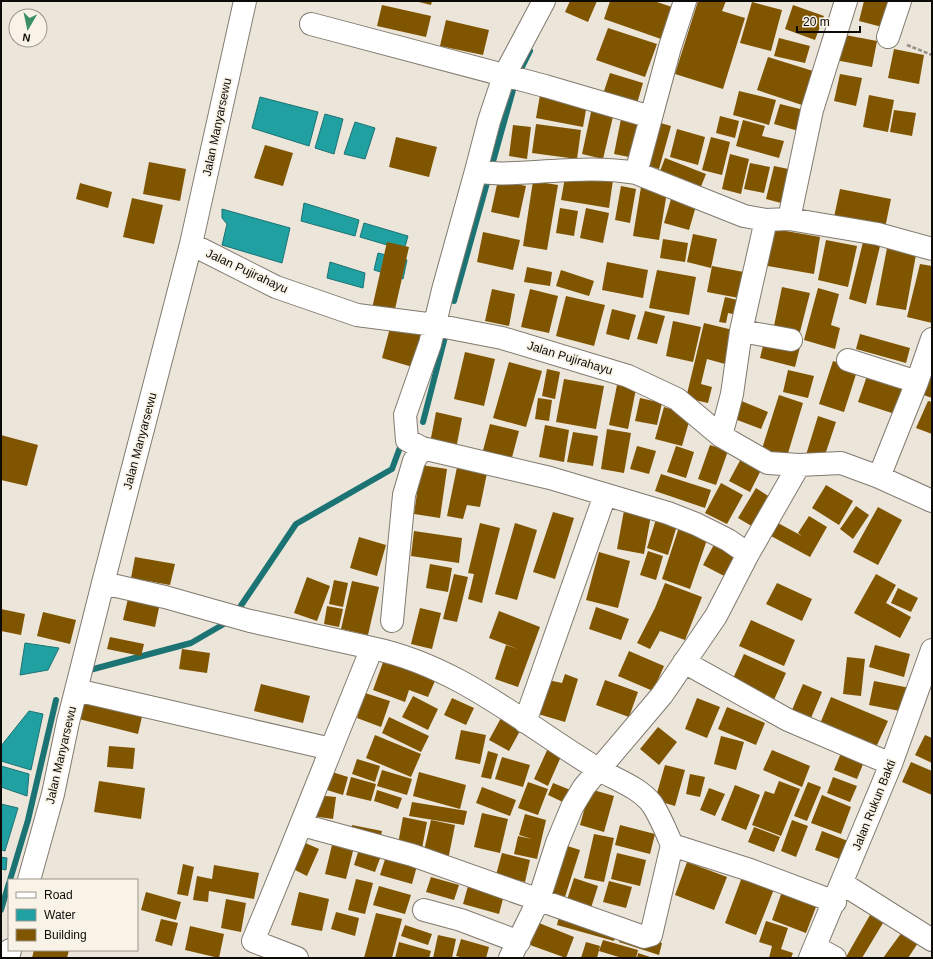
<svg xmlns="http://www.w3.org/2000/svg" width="933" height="959" font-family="Arial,sans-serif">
<rect width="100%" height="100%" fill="#ece5da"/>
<!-- water -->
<path fill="#21a0a2" stroke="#1b7374" d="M260,97L318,112L309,146L252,128Z
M325,114L343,119L334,154L315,148Z
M355,122L375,128L365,159L344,154Z
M304,203L359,220L355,236L301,221Z
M222,209L290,228L282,263L222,245L227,224L222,218Z
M364,223L408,236L404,250L360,237Z
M378,253L407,260L403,279L374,270Z
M330,262L365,273L363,288L327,278Z
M25,643L59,648L48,670L20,675Z
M29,711L43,714L31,770L1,761V746Z
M1,766L29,774L27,796L1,787Z
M1,804L18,808L5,851L1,850Z
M1,857L7,858L6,870L1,869Z"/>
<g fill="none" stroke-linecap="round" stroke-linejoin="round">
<!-- stream -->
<path stroke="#1b7374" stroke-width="6" d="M522,67L530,51
M454,301L513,90
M423,422L445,337
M236,613L296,524L392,469L402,442
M86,671L191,643L229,621
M10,880L28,820L56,700
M1,910L9,883"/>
</g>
<!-- building -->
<path fill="#805500" d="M415,1H432L431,5Z
M570,1H597L588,22L565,12Z
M610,1H654L672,7L661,39L604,19Z
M698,1H726L722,11L745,18L723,89L675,74Z
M864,1L892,2L886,28L859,21Z
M752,2L782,10L771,51L740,43Z
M382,5L431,16L426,37L377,26Z
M793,5L824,16L815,40L785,29Z
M446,20L489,30L483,55L440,46Z
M608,28L657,44L645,77L596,60Z
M840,34L877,41L872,67L835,60Z
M779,38L810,46L805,63L774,56Z
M894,49L924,55L919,84L888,78Z
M768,57L813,71L802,105L757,90Z
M610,73L643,83L636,107L602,97Z
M840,74L862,78L856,106L834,101Z
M739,91L776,100L769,125L733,115Z
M540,95L587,104L583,127L536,118Z
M869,95L894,100L888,132L863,127Z
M593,103L615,108L603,159L582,154Z
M780,104L808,111L802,132L774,124Z
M894,110L916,113L912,136L890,132Z
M622,114L641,117L634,158L614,154Z
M720,116L739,121L735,138L716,133Z
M743,120L765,126L762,136L784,141L779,158L736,146Z
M657,122L671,126L659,169L645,165Z
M536,124L581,130L577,159L532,153Z
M513,125L531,127L527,159L509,156Z
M677,129L705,137L698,165L670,157Z
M396,137L437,147L429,177L389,167Z
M711,137L730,142L722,175L702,170Z
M265,145L293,153L283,186L254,178Z
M730,154L749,159L741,194L722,189Z
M665,158L706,174L700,189L659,174Z
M149,162L186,169L180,201L143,194Z
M750,163L770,167L764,193L744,189Z
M774,166L793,170L785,204L766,199Z
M566,172L613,180L609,208L561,200Z
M498,180L526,186L519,218L491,212Z
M533,181L558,185L547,250L523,246Z
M80,183L112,192L108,208L76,199Z
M621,186L636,189L630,223L615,220Z
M641,187L667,192L659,240L633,236Z
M840,189L891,199L885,228L834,217Z
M132,198L163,205L154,244L123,237Z
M671,199L696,206L689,230L664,223Z
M560,208L578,211L574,236L556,233Z
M586,208L609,213L603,243L580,238Z
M769,228L820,237L814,274L762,265Z
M483,232L520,240L513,270L477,262Z
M693,234L717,239L711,268L687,262Z
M864,238L881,242L866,304L849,299Z
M663,239L688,243L685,262L660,258Z
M826,240L857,246L848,287L818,280Z
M387,242L409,247L393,318L371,313Z
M888,243L917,249L906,310L876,305Z
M607,262L648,270L643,298L602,290Z
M920,264L932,266V323L907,317Z
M712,266L749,273L744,299L707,292Z
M527,267L552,272L550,286L524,282Z
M561,270L594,281L589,296L556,286Z
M657,270L696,277L689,315L649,308Z
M782,287L810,293L800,332L774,326Z
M818,288L839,294L831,325L840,328L835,349L804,340Z
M492,289L515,294L509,326L485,321Z
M530,289L558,296L549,333L521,327Z
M566,296L605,305L594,346L556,336Z
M725,297L746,302L742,316L728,313L726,323L719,322Z
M612,309L636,315L629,340L606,334Z
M645,311L665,316L657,344L637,339Z
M673,321L701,327L693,362L666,356Z
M704,323L733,330L725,364L707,359L701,384L712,387L708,403L686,398Z
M391,324L426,334L416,368L382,358Z
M860,334L910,348L906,363L856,349Z
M765,338L800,347L795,367L760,358Z
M465,352L495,359L484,406L454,399Z
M833,361L858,368L844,412L819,404Z
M509,362L542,371L526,427L493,418Z
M547,369L560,372L555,399L542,396Z
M788,370L814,376L808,398L783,392Z
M868,373L907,386L898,415L858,402Z
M930,373L932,374V398L921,394Z
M564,379L604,386L596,429L556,422Z
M618,380L637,384L628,429L609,425Z
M779,395L803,403L786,460L761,452Z
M538,398L552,400L549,421L535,419Z
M640,398L662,403L657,425L635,421Z
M739,400L768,412L761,429L732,418Z
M928,401L932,402V434L916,428Z
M664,407L691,415L682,446L655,439Z
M436,412L462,418L456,449L430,443Z
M818,416L836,422L823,461L806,455Z
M490,424L519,431L510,465L481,458Z
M545,425L569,430L564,462L539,457Z
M607,429L631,433L624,473L601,469Z
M573,432L598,436L593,466L567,462Z
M1,435L38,445L27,486L1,480Z
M710,445L728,451L716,485L698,479Z
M637,446L656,451L649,474L630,469Z
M676,446L694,452L686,478L667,472Z
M743,455L763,466L750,492L729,481Z
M421,465L447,469L440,518L414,514Z
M457,467L487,473L480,507L467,505L463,519L447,516Z
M661,474L711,490L705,508L655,491Z
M721,483L743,495L727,524L705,513Z
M826,485L853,501L839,525L812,508Z
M756,488L773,499L755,528L738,518Z
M625,505L652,510L644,554L617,549Z
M856,506L869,515L853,539L840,529Z
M878,507L902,520L878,565L853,552Z
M553,512L574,518L555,579L533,572Z
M658,513L679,519L668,555L647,548Z
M809,516L827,527L810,557L771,536L778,523L802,536L798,533Z
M480,523L500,528L482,603L468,599L474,574L468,573Z
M515,523L537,530L517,600L495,594Z
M680,524L709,534L690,589L662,579Z
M414,531L462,538L459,563L411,556Z
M359,537L386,545L377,576L350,568Z
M717,539L742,552L728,578L703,565Z
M648,551L663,556L656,580L640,575Z
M599,552L630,561L618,608L586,600Z
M135,557L175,564L170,585L131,578Z
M430,564L452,568L448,592L426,588Z
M454,574L468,577L457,622L443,619Z
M876,574L896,585L886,603L911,617L900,638L854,613Z
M307,577L330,586L317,621L294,613Z
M334,580L348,583L343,607L329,604Z
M352,581L379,587L368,635L341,629Z
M665,583L702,597L685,640L660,631L650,649L637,643L655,608Z
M777,583L812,599L802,621L766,604Z
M898,588L918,598L911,612L891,603Z
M130,590L161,598L155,627L123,620Z
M327,606L343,609L339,627L324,624Z
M596,607L629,619L621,640L589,629Z
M420,608L441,613L432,649L411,644Z
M1,609L25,614L21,635L1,631Z
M499,611L540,627L518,687L495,679L506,645L518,649L489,638Z
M43,612L76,620L70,644L37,636Z
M751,620L795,640L784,666L739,646Z
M110,637L144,644L141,656L107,649Z
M875,645L910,654L904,677L869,667Z
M182,649L210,653L207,673L179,669Z
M629,651L664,666L653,691L618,676Z
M386,654L438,674L428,697L409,690L405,702L373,690Z
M744,654L786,673L773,702L731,683Z
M847,657L865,659L861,696L843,694Z
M565,674L578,679L565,722L538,714L548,680L562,683Z
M605,680L638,692L629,717L596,705Z
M874,681L910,688L905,712L869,705Z
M261,684L310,696L303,723L254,711Z
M803,684L822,692L808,725L789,717Z
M86,693L144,708L138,734L79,719Z
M365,693L390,701L381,727L357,718Z
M413,696L438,709L428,730L402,717Z
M831,697L888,721L873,754L817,731Z
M452,698L474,708L466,725L444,715Z
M697,698L720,707L707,738L685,729Z
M727,707L765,723L756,745L718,729Z
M389,717L429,736L421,752L382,733Z
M501,718L521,729L509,751L489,740Z
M658,727L677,742L659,765L640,749Z
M461,730L486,735L480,764L455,759Z
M375,735L421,754L411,777L366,758Z
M925,735L932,738V763L915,755Z
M721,736L744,742L736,770L714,764Z
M109,746L135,748L133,769L107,767Z
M549,746L563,752L548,786L534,779Z
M843,748L866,757L857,779L834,770Z
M772,750L810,766L802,787L763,770Z
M488,751L498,754L491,779L481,777Z
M502,757L530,765L523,787L495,779Z
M357,759L380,766L375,782L352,774Z
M911,762L932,771V795L902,782Z
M665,765L685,770L675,806L655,800Z
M382,770L412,779L407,795L377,786Z
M332,772L348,777L343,795L327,790Z
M419,772L466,785L460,809L413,796Z
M690,774L705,777L700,797L686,794Z
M351,777L376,784L371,801L346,795Z
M833,777L857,786L850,802L827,793Z
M99,781L145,788L141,819L94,812Z
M779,781L800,789L781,836L752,825L765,791L774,794Z
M528,782L548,789L538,815L518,808Z
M808,782L821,787L807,821L794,816Z
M553,783L573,791L567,804L548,795Z
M735,785L760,795L746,830L721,820Z
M482,787L516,800L510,816L476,803Z
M709,788L725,794L715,816L700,810Z
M590,789L614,796L604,832L580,825Z
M377,790L402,798L398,809L374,801Z
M315,795L336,797L333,819L312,816Z
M822,795L851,807L841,834L811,823Z
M412,802L467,811L464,825L409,816Z
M482,813L508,819L500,853L474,847Z
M525,814L546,820L537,859L514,854L518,836L532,839L519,835Z
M403,817L427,822L421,854L397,849Z
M431,820L455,825L448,860L423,855Z
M792,820L808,826L796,857L781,851Z
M352,825L382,831L379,843L350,836Z
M620,825L655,834L650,854L615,845Z
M754,827L780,837L774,852L748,842Z
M822,831L848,841L842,860L815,850Z
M594,834L614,838L604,882L584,878Z
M301,841L319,849L307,876L289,867Z
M561,844L580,850L564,900L545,894Z
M332,845L353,851L346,879L325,874Z
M360,846L382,853L375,872L354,865Z
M387,853L418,862L412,884L380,875Z
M502,853L530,860L525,882L496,875Z
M617,853L646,860L640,886L611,879Z
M687,862L727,877L714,910L675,895Z
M183,864L194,867L188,896L177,894Z
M214,865L259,873L254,899L209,891L208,902L193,900L197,876L212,879Z
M431,877L459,885L454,900L426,892Z
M742,877L774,889L756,935L725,923Z
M574,878L598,886L590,911L566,903Z
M356,879L373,883L365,914L348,910Z
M609,881L632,887L626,908L603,902Z
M379,886L411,895L405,914L373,905Z
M468,886L504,895L499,914L463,904Z
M784,886L819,899L806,933L772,920Z
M146,892L181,902L176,920L141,910Z
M299,892L329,899L322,931L291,925Z
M226,899L246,903L241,932L221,928Z
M336,912L359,918L355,936L331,929Z
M560,912L617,929L614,941L557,925Z
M376,913L402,919L392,958H364Z
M870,915L883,923L862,958H848L846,957Z
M161,919L178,923L172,946L155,941Z
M766,921L788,928L781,949L793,953L791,958H769L772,946L759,942Z
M539,923L574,937L566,958L530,945Z
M405,925L432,934L428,945L401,936Z
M190,926L224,934L219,958L185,950Z
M622,931L662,943L659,955L619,942Z
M902,932L918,943L908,958H883Z
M438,935L456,939L452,958H433Z
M461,939L489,947L486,958H464L456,956Z
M603,940L638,950L636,958H622L599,951Z
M399,942L431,951L429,958H395Z
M586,942L600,946L597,958H581Z
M34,950H69L67,958H32Z
M638,953L653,958H637Z"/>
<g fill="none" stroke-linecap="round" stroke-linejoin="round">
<!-- minor casing -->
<g stroke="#807a6f" stroke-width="24">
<path id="minor" d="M544,1L504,76L489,121L476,171C496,175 515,173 535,172C569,170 602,167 636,173L744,216L766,220L789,219L812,110L846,1
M311,24L545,86L651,117
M888,37L900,1
M476,171L443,290L430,344L405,415L407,440L422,448L550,478L668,513L696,524L728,540L748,554L799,465
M636,173L670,47L685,1
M789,219L878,234L932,249
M191,244L276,287L357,315L435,325L502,338L628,376L677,399L721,436L768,463L799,465L841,463L879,477L932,501
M741,331L791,340
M848,360L917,382
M721,436L732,394L741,331L766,220
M879,477L917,382L932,339
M103,583L165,597L250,621L372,648
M392,621L404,495L414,461L422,448
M684,662L788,720L891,764
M76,690L331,749
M525,722L605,495
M672,845L750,870L835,902
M29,880L53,794L68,722L103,583L191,244L245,1
M843,884L932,940
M424,910L461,920L519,942
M815,947L835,958
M8,958L10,950
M297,958L253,941C294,844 332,746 372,648C459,666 525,725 598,769C616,780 639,787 652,804C660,816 666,831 672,845L651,935L644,937L412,855L302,825
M510,958L539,899L557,843L572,807L584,787L662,695L716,616L748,554
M810,958L891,764L932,650"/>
</g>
<!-- path -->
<path stroke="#938e86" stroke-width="2.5" stroke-dasharray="4 2" stroke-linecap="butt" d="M907,45L932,55"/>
<!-- minor -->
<use href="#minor" stroke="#fff" stroke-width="22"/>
</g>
<g text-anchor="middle" stroke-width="3.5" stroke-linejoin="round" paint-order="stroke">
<!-- street labels -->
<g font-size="12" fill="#0d0b07" stroke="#f9f3e7">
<text transform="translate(217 127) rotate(-78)" y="4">Jalan Manyarsewu</text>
<text transform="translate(247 271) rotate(25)" y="4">Jalan Pujirahayu</text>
<text transform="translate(570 358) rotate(17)" y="4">Jalan Pujirahayu</text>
<text transform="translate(140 441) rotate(-75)" y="4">Jalan Manyarsewu</text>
<text transform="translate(61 755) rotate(-77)" y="4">Jalan Manyarsewu</text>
<text transform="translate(874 805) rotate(-68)" y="4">Jalan Rukun Bakti</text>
</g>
</g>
<!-- border -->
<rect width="933" height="959" fill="none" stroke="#0d0b07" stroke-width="4"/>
<!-- legend -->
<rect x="8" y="879" width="130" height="72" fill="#f9f3e7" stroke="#9b968d"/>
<rect x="16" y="892" width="20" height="6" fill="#ffffff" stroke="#9b968d"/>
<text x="44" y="899" font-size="12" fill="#0d0b07">Road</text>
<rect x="16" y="909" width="20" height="12" fill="#21a0a2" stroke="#9b968d"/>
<text x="44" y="919" font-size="12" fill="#0d0b07">Water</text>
<rect x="16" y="929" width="20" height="12" fill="#805500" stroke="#9b968d"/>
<text x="44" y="939" font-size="12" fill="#0d0b07">Building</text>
<!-- north arrow -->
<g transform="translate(28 28) rotate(189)"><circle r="19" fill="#f9f3e7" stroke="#9b968d"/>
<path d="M0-3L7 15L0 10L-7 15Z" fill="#3a8f63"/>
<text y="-6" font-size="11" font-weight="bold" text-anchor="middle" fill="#0d0b07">N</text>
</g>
<!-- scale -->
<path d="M797 26v6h63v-6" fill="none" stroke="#0d0b07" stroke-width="2"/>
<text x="803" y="26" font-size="12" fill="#0d0b07" stroke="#f9f3e7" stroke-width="3" paint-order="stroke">20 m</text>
</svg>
